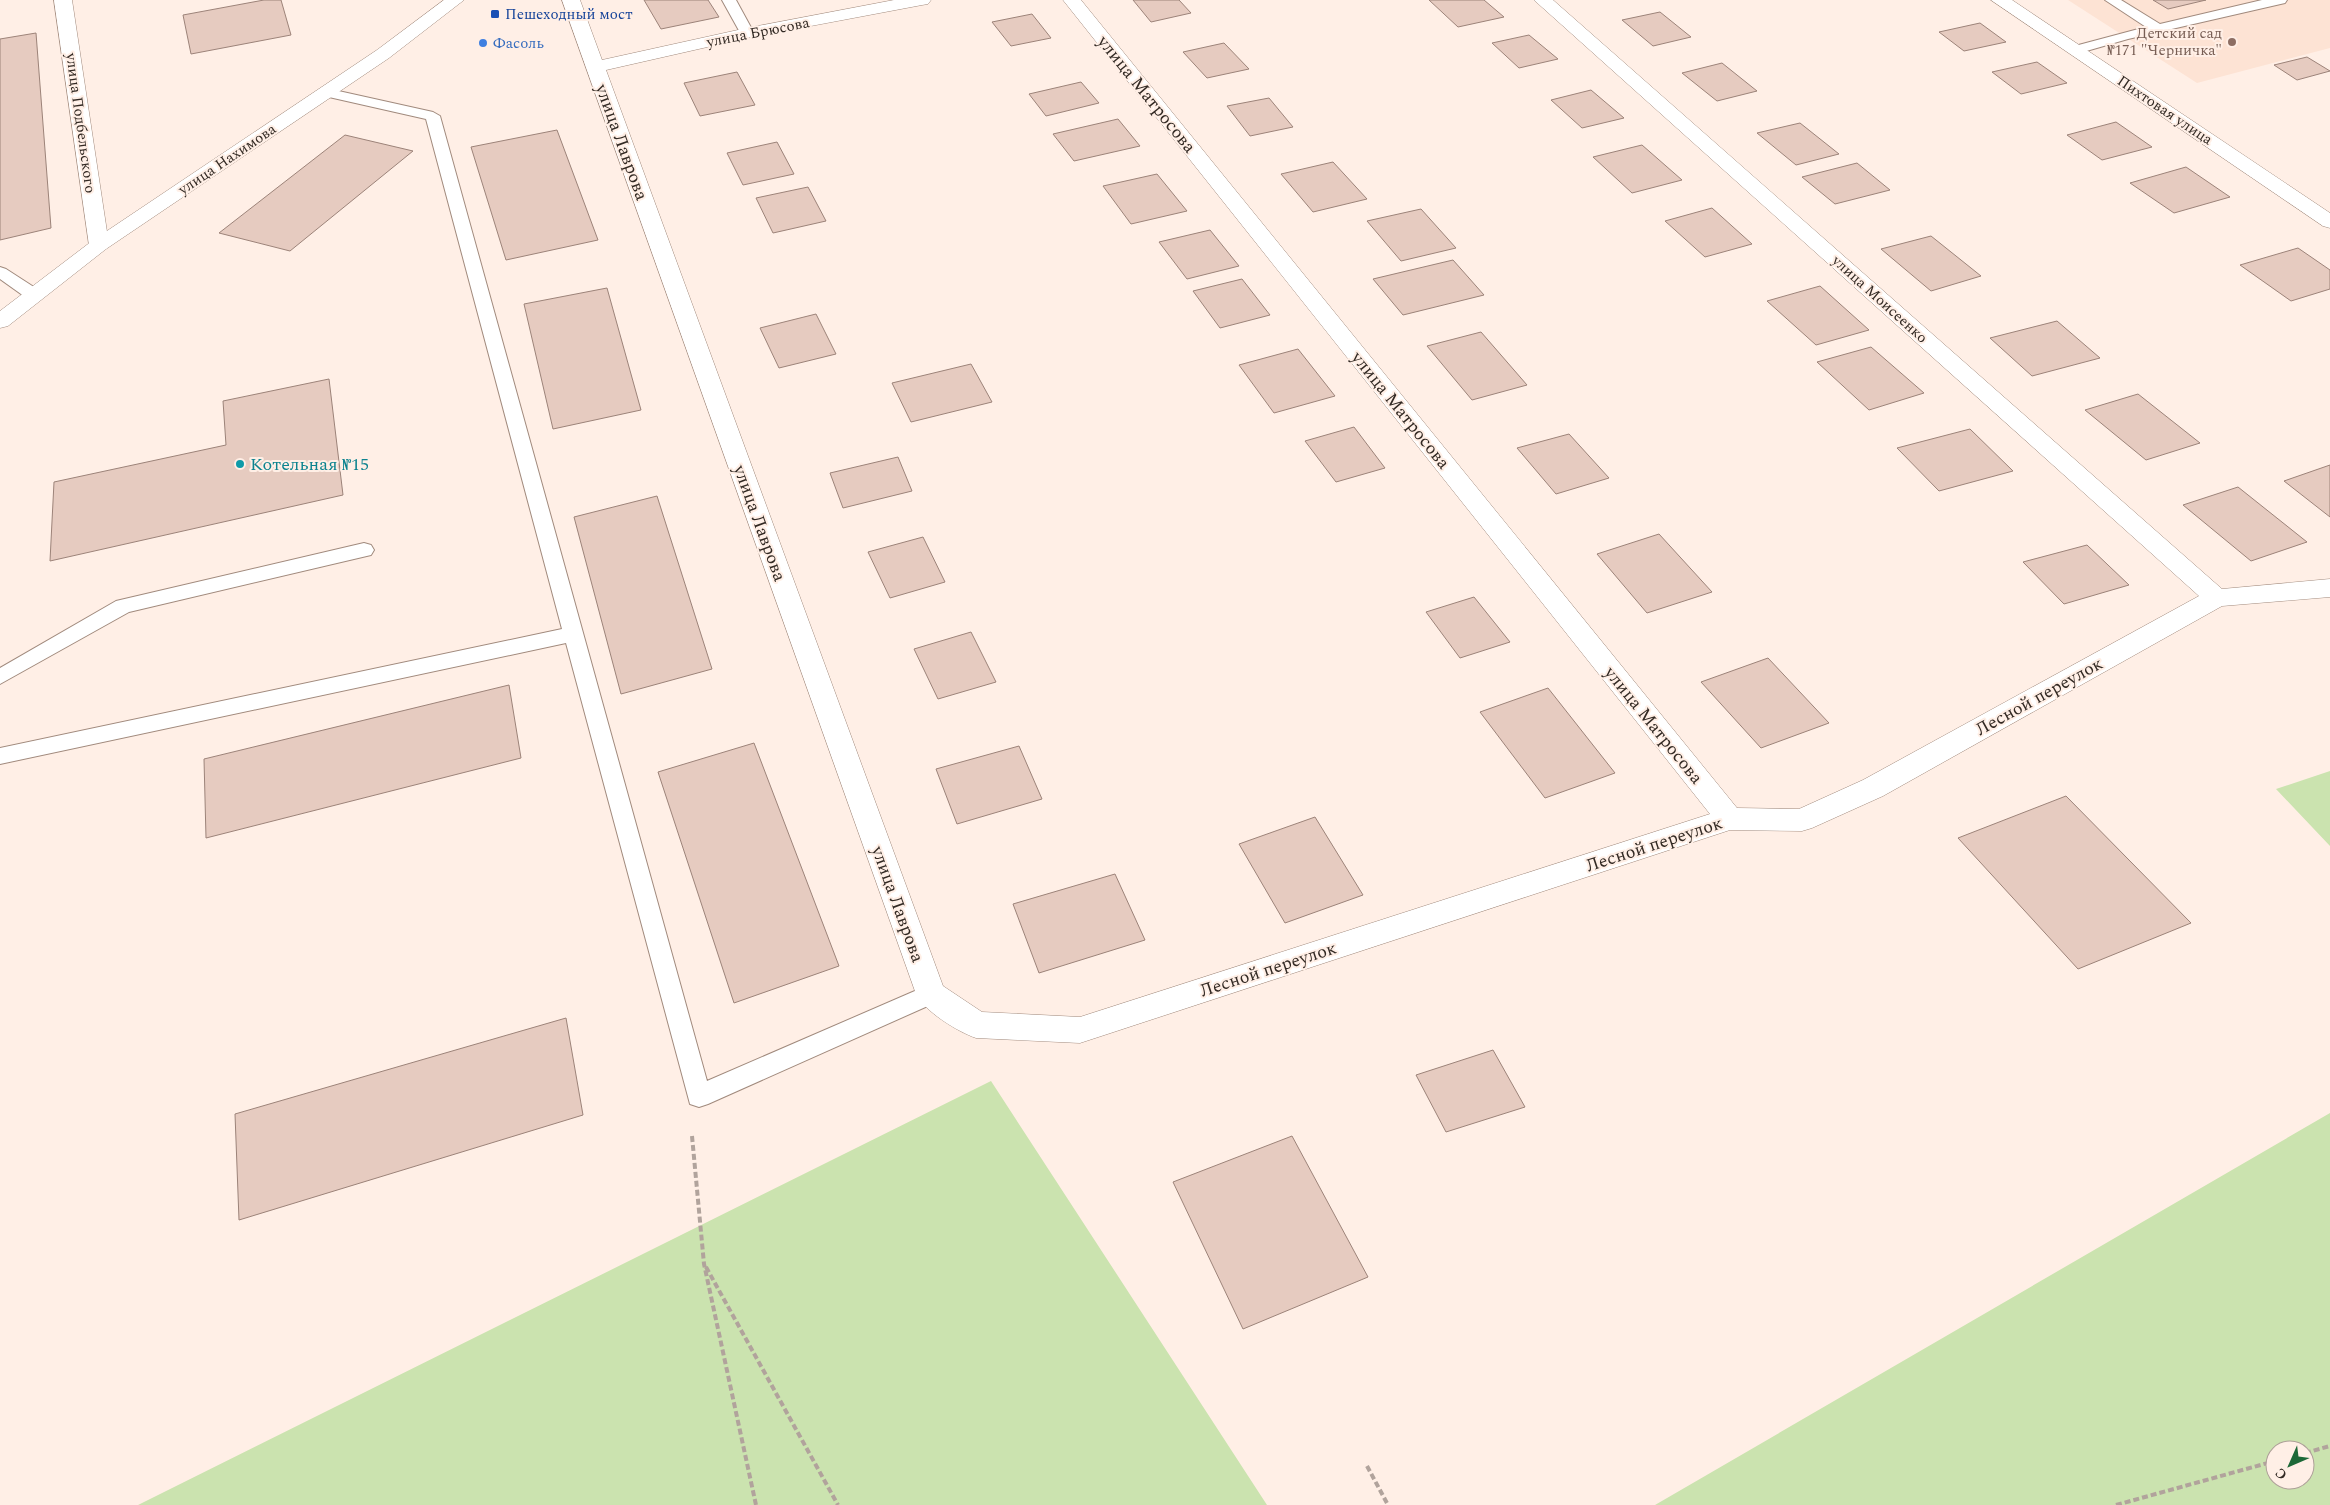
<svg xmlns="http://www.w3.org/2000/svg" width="2330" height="1505" font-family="Spectral,serif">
<rect width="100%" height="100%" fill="#ffefe6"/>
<!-- built -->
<path fill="#fde3d4" d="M2068,0H2330V48L2197,83Z"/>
<!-- green -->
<path fill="#cbe3af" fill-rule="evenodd" d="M2330,771V846L2276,789Z
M991,1081L1267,1505H138Z
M2330,1113V1505H1655ZM2275,1450H2305V1480H2275Z"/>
<!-- building -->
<path fill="#e6cbc0" stroke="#9c8379" d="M264,0H281L291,35L191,54L183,15Z
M644,0H708L719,17L661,29Z
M1133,0H1179L1191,13L1151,22Z
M1429,0H1484L1504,17L1458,27Z
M2153,0H2206L2168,9Z
M1660,12L1691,37L1653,46L1622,20Z
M1032,14L1051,38L1011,46L992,22Z
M1980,23L2006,42L1964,51L1939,32Z
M36,33L51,228L0,240V39Z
M1529,35L1558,59L1519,68L1492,43Z
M1224,43L1249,69L1207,78L1183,52Z
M2307,57L2330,71L2297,80L2274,65Z
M2037,62L2067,83L2021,94L1992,72Z
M1722,63L1757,91L1717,101L1682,73Z
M737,72L755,105L700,116L684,83Z
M1081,82L1099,103L1046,116L1029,94Z
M1591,90L1624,118L1582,128L1551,100Z
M1269,98L1293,127L1250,136L1227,106Z
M1118,119L1140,146L1074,161L1053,134Z
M2116,122L2152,147L2102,160L2067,135Z
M1800,123L1839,154L1796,165L1757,133Z
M557,130L598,240L506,260L471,147Z
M345,135L413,151L290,251L219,233Z
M777,142L794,174L743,185L727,153Z
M1642,145L1682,180L1632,193L1593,157Z
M1333,162L1367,199L1313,212L1281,174Z
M1857,163L1890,190L1835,204L1802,177Z
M2186,167L2230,197L2174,213L2130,183Z
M1157,174L1187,211L1131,224L1103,186Z
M808,187L826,221L773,233L756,198Z
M1712,208L1752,244L1705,257L1665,221Z
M1421,209L1456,248L1401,261L1367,221Z
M1210,230L1239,266L1187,279L1159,242Z
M1931,236L1981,276L1931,291L1881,249Z
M2298,248L2330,270V289L2291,301L2240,265Z
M1453,260L1484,295L1403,315L1373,279Z
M1242,279L1270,315L1220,328L1193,291Z
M1820,286L1869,330L1816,345L1767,301Z
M607,288L641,410L553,429L524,304Z
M816,314L836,354L779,368L760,328Z
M2057,321L2100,358L2032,376L1990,338Z
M1481,332L1527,385L1472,400L1427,346Z
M1871,347L1924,393L1869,410L1817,362Z
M1298,349L1335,396L1274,413L1239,365Z
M971,364L992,402L911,422L892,383Z
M329,379L343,495L50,561L54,482L226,445L223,401Z
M2138,394L2200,443L2146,460L2085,410Z
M1354,427L1385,468L1336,482L1305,441Z
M1970,429L2013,471L1939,491L1897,448Z
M1569,434L1609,478L1556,494L1517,448Z
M898,457L912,491L843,508L830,473Z
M2330,465V517L2284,481Z
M2238,487L2307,542L2251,561L2183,505Z
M657,496L712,669L621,694L574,517Z
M1659,534L1712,592L1647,613L1597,554Z
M923,537L945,582L890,598L868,552Z
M2087,545L2129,585L2064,604L2023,562Z
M1474,597L1510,642L1460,658L1426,612Z
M971,632L996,682L938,699L914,649Z
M1768,658L1829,723L1761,748L1701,682Z
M509,685L521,758L206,838L204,759Z
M1548,688L1615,773L1545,798L1480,712Z
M754,743L839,966L734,1003L658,772Z
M1019,746L1042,799L957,824L936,769Z
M2066,796L2191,923L2078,969L1958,838Z
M1315,817L1363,895L1285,923L1239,844Z
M1115,874L1145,940L1039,973L1013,904Z
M566,1018L583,1115L239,1220L235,1114Z
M1493,1050L1525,1107L1446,1132L1416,1075Z
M1292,1136L1368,1277L1243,1329L1173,1182Z"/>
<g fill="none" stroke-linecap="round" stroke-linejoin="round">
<!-- service casing -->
<g stroke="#a18a7d" stroke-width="2">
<path id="service" d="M722,0H736L754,33L752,36H742Z
M2105,0H2121L2160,24L2262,0H2287L2285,3L2128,39L2076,54L2071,53L2069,50L2071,47L2146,27Z
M325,88L433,112L440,116L707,1081L931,984L939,987L943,994L939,1001L708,1104L699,1107L690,1104L566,643L0,764V748L562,629L426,119L320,95L318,92Z
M0,267L6,269L40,291L42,295L40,299H28L0,279Z
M364,543L371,545L374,550L371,555L129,612L0,684V668L116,601Z"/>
</g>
<!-- minor casing -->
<g stroke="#a18a7d" stroke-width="1">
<path id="minor" d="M54,0H72L109,245L106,249L99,251L92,249L89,245Z
M562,0H580L602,60L747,28L894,0H931L928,4L922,5L747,38L606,70L943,986L982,1012L1080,1017L1710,814L1063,0H1081L1737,808L1799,809L1863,780L2199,596L1534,0H1553L2222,589L2330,579V597L2222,606L1883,796L1812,828L1802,831L1730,830L1080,1043L976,1038C958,1032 924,1011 916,994Z
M1991,0H2012L2330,213V228L2323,226Z"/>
</g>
<!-- tertiary casing -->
<g stroke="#a18a7d" stroke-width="1">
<path id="tertiary" d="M444,0H464L389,58L106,249L8,326L0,328V311L92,241L377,50Z"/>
</g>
<!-- path -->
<path stroke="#b1a39c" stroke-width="4" stroke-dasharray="6 3" stroke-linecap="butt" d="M692,1136L704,1264L756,1505
M706,1267L838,1505
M2305,1453L2330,1446
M1367,1466L1388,1505
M2116,1505L2275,1461"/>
<!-- service -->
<use href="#service" fill="#fff" fill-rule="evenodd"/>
<!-- minor -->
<use href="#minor" fill="#fff" fill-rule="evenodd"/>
<!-- tertiary -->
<use href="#tertiary" fill="#fff" fill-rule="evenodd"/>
</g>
<!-- markers -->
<rect fill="#1a4fb4" stroke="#ffefe6" stroke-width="2" x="490" y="9" width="10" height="10" rx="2.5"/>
<circle fill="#8d6e63" stroke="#ffefe6" stroke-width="2" cx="2232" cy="42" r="5"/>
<circle fill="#3f7fe0" stroke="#ffefe6" stroke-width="2" cx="483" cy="43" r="5"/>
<circle fill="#0f9aa8" stroke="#ffefe6" stroke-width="2" cx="240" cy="464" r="5"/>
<g text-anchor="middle" stroke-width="4" stroke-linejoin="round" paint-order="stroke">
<!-- far-transit labels -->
<g font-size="15" fill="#164399" stroke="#ffefe6" text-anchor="start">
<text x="505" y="19">Пешеходный мост</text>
</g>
<!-- far-street labels -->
<g font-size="15" fill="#322923" stroke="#ffefe6">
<text transform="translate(758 32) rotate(-11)" y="5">улица Брюсова</text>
<text transform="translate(2165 110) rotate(34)" y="5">Пихтовая улица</text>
<text transform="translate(81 123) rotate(82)" y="5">улица Подбельского</text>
<text transform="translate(227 159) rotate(-34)" y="5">улица Нахимова</text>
<text transform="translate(1880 299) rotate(42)" y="5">улица Моисеенко</text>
</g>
<!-- far-education labels -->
<g font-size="15" fill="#785e54" stroke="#ffefe6" text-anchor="end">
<text x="2222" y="38">Детский сад<tspan x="2222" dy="17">№171 "Черничка"</tspan></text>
</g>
<!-- far-shop labels -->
<g font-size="15" fill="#366cbe" stroke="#ffefe6" text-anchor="start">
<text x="493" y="48">Фасоль</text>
</g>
<!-- street labels -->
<g font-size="18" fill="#322923" stroke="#ffefe6">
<text transform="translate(1147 94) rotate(51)" y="6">улица Матросова</text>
<text transform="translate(622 142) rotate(70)" y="6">улица Лаврова</text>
<text transform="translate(1401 410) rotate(51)" y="6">улица Матросова</text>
<text transform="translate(760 523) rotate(70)" y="6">улица Лаврова</text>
<text transform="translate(2039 696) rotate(-29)" y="6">Лесной переулок</text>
<text transform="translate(1654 725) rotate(51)" y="6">улица Матросова</text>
<text transform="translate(1654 844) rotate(-18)" y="6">Лесной переулок</text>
<text transform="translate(898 904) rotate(70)" y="6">улица Лаврова</text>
<text transform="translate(1268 969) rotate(-18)" y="6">Лесной переулок</text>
</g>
<!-- culture labels -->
<g font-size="18" fill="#0d838f" stroke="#ffefe6" text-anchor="start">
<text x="250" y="470">Котельная №15</text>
</g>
</g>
<!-- north arrow -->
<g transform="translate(2290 1465) rotate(225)"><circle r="24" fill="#ffefe6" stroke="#ada098"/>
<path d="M0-4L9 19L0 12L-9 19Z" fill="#1d6837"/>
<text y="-8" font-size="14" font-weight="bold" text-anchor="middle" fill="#322923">С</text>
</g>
</svg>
